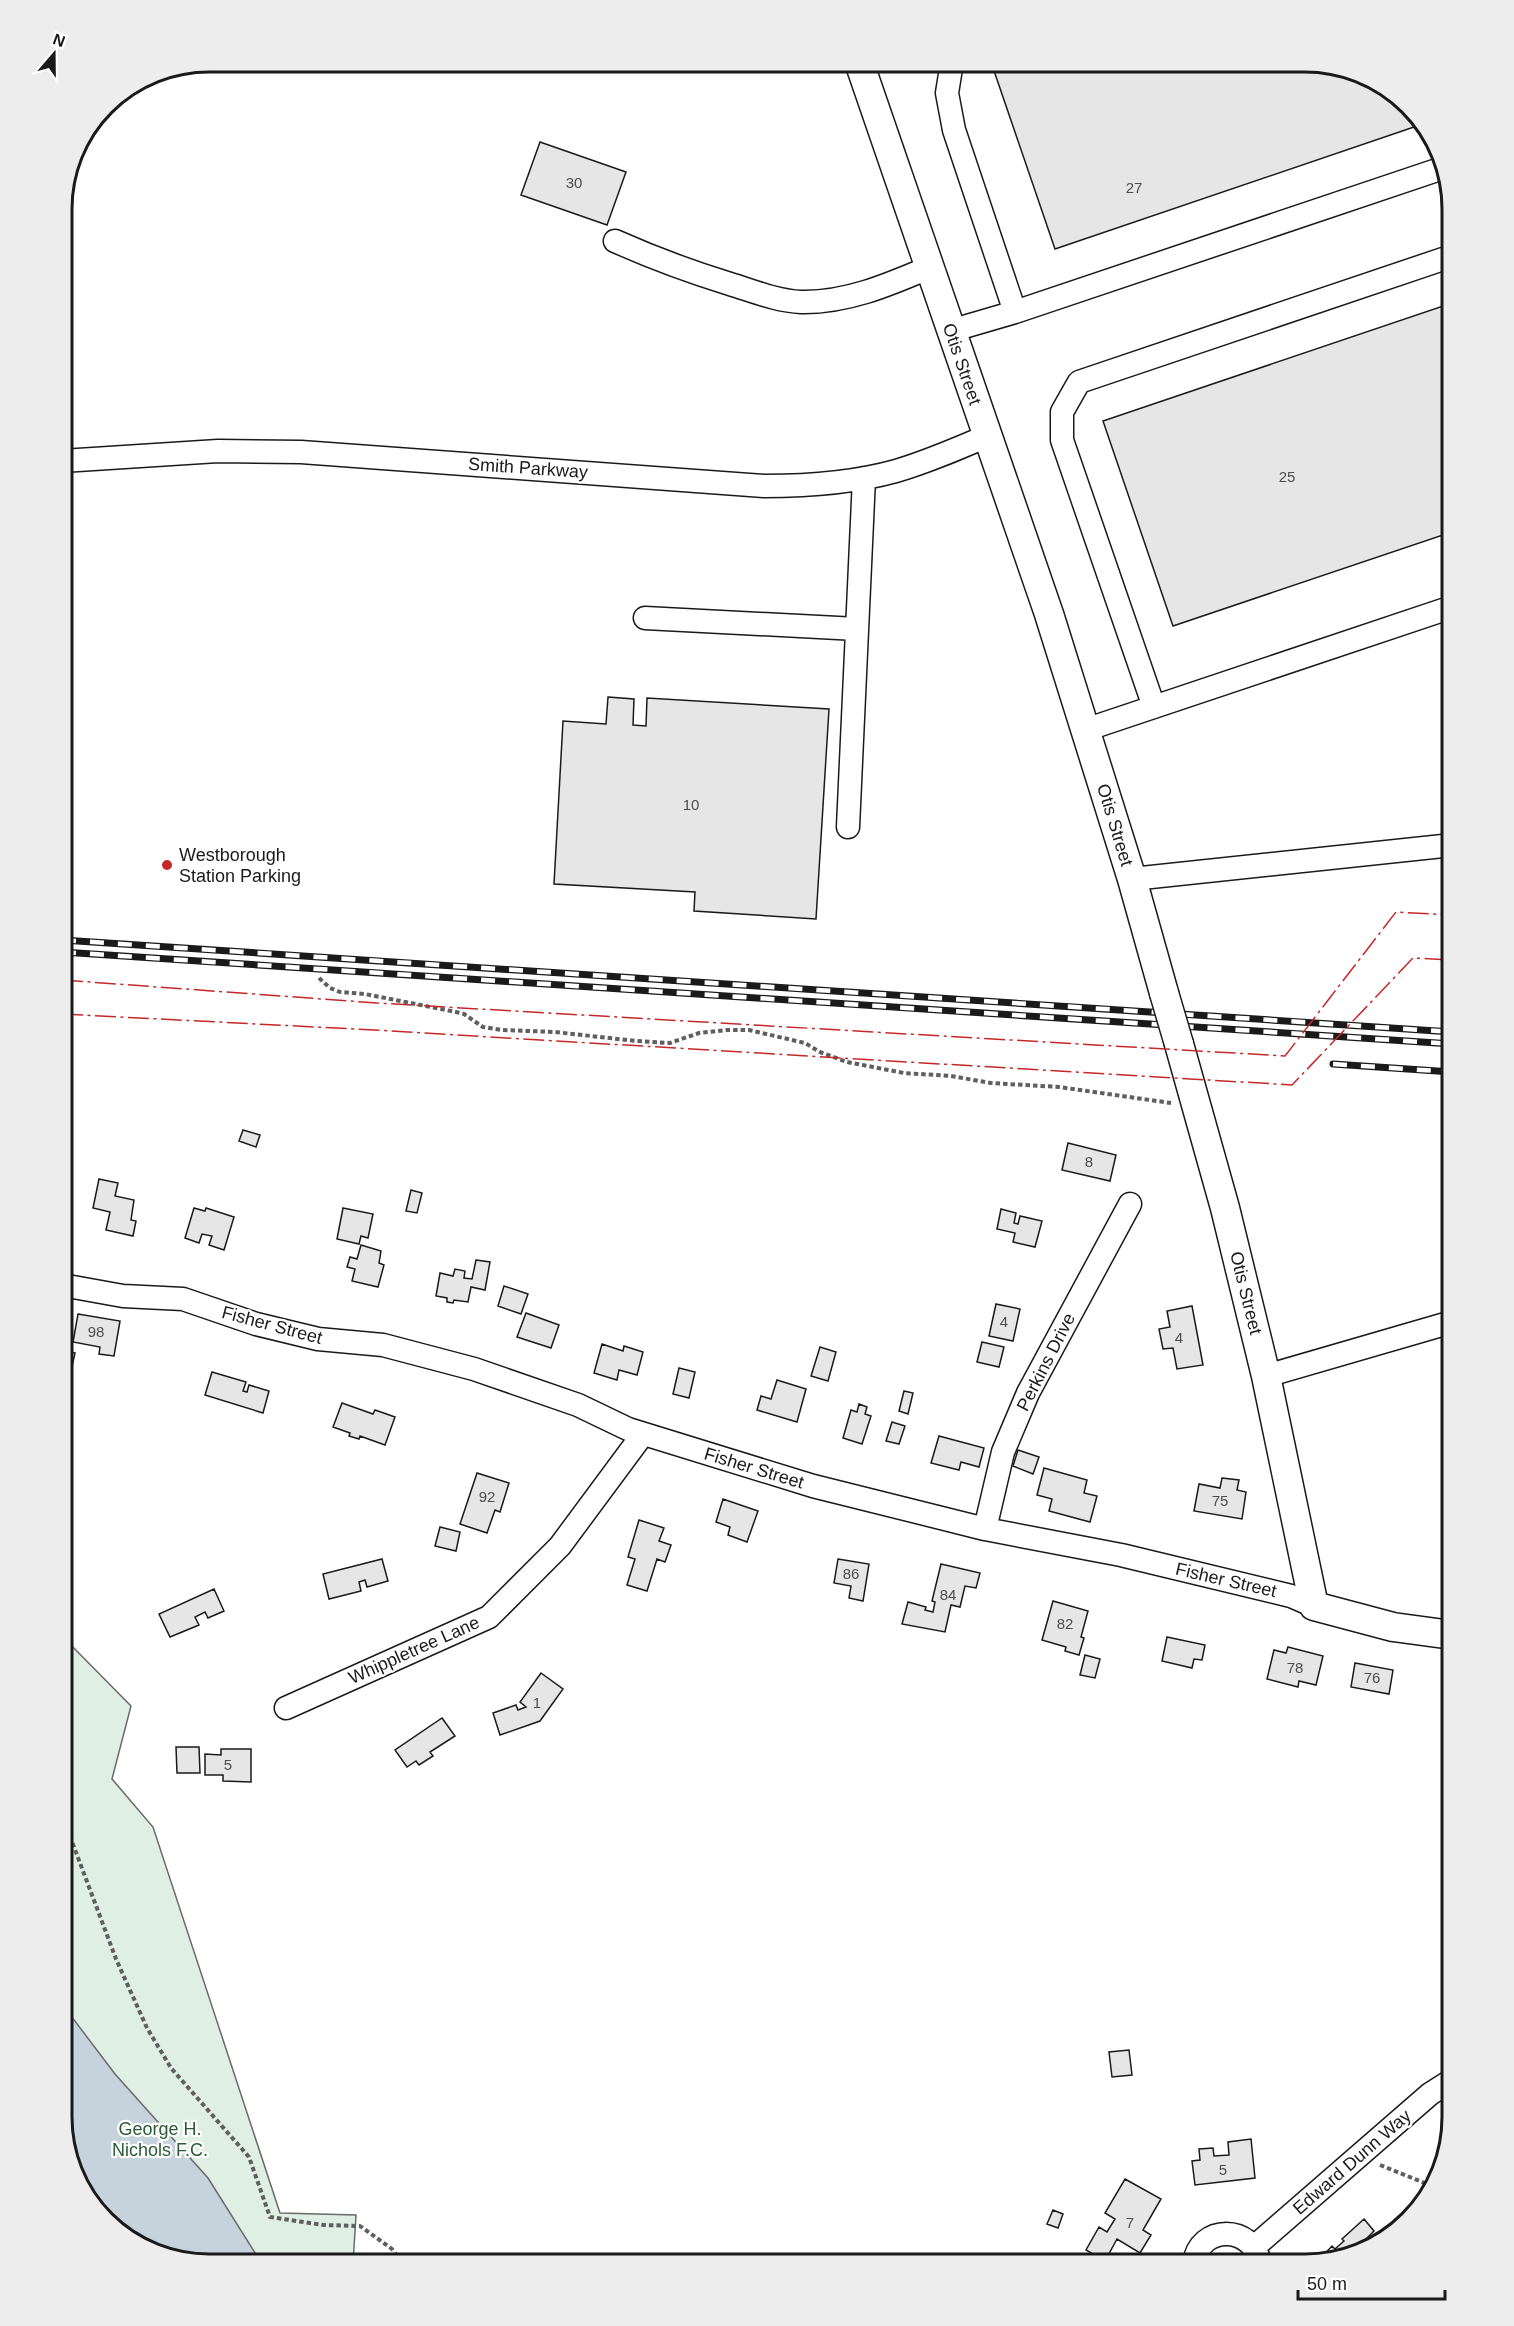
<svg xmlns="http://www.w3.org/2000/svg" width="1514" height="2326" font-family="Arial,sans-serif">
<rect width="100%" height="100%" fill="#fff"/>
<!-- green -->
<path fill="#e0efe3" stroke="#6a6a6a" stroke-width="1.5" d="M62,1636L131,1706L112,1779L153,1827L280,2213L356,2215L353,2264H200L127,2240L77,2183L62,2117Z"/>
<!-- water -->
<path fill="#c6d2dc" stroke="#6a6a6a" stroke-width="1.5" d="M62,2004L115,2074L208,2178L262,2264H200L127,2240L77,2183L62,2117Z"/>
<!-- building -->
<path fill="#e6e6e6" stroke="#1a1a1a" stroke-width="1.5" d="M991,62H1315L1387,86L1408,111L1414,127L1055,249Z
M540,142L626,172L607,225L521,195Z
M1452,303V532L1173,626L1103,421Z
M608,697L634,699L633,725L646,726L647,698L829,709L816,919L694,911L695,892L554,884L563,721L606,724Z
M243,1130L260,1135L256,1147L239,1141Z
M1068,1143L1116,1155L1110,1181L1062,1170Z
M99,1179L118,1183L115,1196L134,1200L131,1220L136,1221L133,1236L106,1230L110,1212L93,1208Z
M411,1190L422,1193L417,1213L406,1211Z
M194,1208L205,1211L206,1208L234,1217L224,1250L209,1245L212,1236L202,1234L199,1243L185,1238Z
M343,1208L373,1214L368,1238L361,1236L359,1244L337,1239Z
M1001,1209L1016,1213L1014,1223L1018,1224L1020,1216L1042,1221L1035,1247L1013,1242L1015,1233L997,1229Z
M361,1245L381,1251L379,1263L384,1265L378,1287L352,1281L355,1269L347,1267L350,1257L357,1259Z
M476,1260L490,1262L485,1290L471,1287L468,1302L454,1300L453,1303L447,1302V1298L436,1296L440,1273L453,1276L455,1269L465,1271L464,1278L472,1279Z
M504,1286L528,1294L521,1314L498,1306Z
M996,1304L1020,1309L1013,1341L989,1336Z
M1192,1306L1203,1365L1177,1369L1173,1348L1163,1349L1159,1329L1170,1327L1167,1311Z
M526,1313L559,1325L551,1348L517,1337Z
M78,1314L120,1321L114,1356L99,1354L100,1347L73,1342Z
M982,1342L1004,1347L999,1367L977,1362Z
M602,1344L623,1351L624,1346L643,1352L637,1375L619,1370L617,1380L594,1373Z
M820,1347L836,1352L828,1381L811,1376Z
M66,1350L75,1353L70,1376L62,1374Z
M679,1368L695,1372L689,1398L673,1394Z
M212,1372L246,1382L243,1391L247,1392L249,1385L269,1391L263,1413L205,1395Z
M777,1380L806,1389L797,1422L757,1410L761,1396L771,1399Z
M904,1391L913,1393L908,1414L899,1411Z
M342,1403L373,1414L375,1410L395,1417L385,1445L360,1436L359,1439L349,1436L350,1433L333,1427Z
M859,1404L867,1407L865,1414L871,1416L862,1444L843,1438L851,1410L857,1412Z
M892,1422L905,1426L899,1444L886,1441Z
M939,1436L984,1448L979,1467L961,1462L959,1470L931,1463Z
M1018,1450L1039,1457L1033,1474L1013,1466Z
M1044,1468L1087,1480L1084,1493L1097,1496L1090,1522L1049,1511L1052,1499L1037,1495Z
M477,1473L509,1483L500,1512L495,1510L487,1533L460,1524Z
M1222,1478L1239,1480L1237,1490L1246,1492L1242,1519L1194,1511L1199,1484L1220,1488Z
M723,1499L758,1511L747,1542L728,1535L730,1527L716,1522Z
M639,1520L664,1528L659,1541L671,1545L665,1562L657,1559L647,1591L627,1585L635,1559L628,1557Z
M440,1527L460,1532L456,1551L435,1546Z
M382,1559L388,1581L367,1587L365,1580L359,1582L361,1591L329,1599L323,1574Z
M838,1559L869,1564L863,1601L849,1598L851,1586L834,1583Z
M941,1564L980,1573L976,1588L965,1586L960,1607L951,1605L945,1632L902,1624L908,1602L926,1607L925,1610L933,1612L935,1602L932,1601Z
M214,1589L224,1611L208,1618L205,1612L195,1617L199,1625L170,1637L159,1614Z
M1053,1601L1088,1611L1081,1637L1084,1638L1079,1655L1065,1651L1066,1647L1042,1640Z
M1167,1637L1205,1645L1202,1660L1194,1659L1192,1668L1162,1661Z
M1288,1647L1323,1656L1316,1685L1299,1681L1298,1687L1267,1679L1274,1650L1286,1653Z
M1085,1655L1100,1659L1095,1678L1080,1675Z
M1355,1663L1393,1670L1389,1694L1351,1687Z
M541,1673L563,1689L540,1721L500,1735L493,1713L516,1705L518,1710L526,1707L520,1702Z
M442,1718L455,1736L430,1752L433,1756L419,1765L416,1761L407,1767L395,1750Z
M176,1747H199L200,1773H177Z
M221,1749H251V1782L223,1781V1775H205V1754L221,1755Z
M1129,2050L1132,2075L1112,2077L1109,2052Z
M1251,2139L1255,2178L1195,2185L1192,2161L1200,2160L1199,2149L1213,2148L1214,2156L1229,2155L1228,2142Z
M1125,2179L1161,2199L1143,2230L1151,2235L1140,2253L1117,2239L1105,2261L1086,2250L1099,2227L1107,2232L1115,2219L1105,2213Z
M1053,2210L1063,2214L1058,2228L1047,2224Z
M1364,2219L1374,2231L1367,2238L1374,2246L1371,2249L1317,2262L1332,2246L1335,2249L1344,2241L1342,2239Z"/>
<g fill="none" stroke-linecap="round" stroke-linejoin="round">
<!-- minor casing -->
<g stroke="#1a1a1a" stroke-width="25">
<path id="minor" d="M952,62L947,93L954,130L1015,312
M615,241C653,258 691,272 730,284C753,291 777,301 801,302C846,303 888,285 928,268
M950,331L1015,312L1443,168
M62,461L218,451L301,452L764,486C809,486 853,483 896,471C927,462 957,449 987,436
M645,618L857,629
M1154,707L1062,440V412L1079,382L1452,256
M1085,730L1452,607
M848,827L864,478
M1132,879L1443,846L1452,847
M62,1285L123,1296L183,1299L256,1324L318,1339L383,1345L474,1369L578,1405L628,1429L813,1486L985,1529L1121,1555L1291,1596L1314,1606
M1266,1376L1452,1322
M985,1529L1003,1452L1028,1393L1130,1204
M286,1708L489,1617L560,1546L643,1434
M1254,2247L1430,2094L1452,2080
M1194,2264C1198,2224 1254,2224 1260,2264"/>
</g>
<!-- major casing -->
<g stroke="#1a1a1a" stroke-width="31">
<path id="major" d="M859,62L1049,614L1132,879L1164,993
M1179,1044L1225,1208L1266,1376L1314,1606L1393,1627L1452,1635"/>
</g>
<!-- path -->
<path stroke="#5f5f5f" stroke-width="4" stroke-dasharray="4.5 3" stroke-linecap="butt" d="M319,978L330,988L340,992L365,994L456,1012L464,1014L483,1027L502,1030L555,1032L636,1041L670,1043L699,1033L727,1030H749L805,1043L820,1052L847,1062L904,1073L951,1076L991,1083L1059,1087L1171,1103
M62,1710L65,1704L62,1692
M62,1815L116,1959L147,2028L171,2068L249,2157L270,2217L323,2225L360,2226L392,2249L403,2264
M1380,2165L1432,2186"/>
<!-- minor -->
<use href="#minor" stroke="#fff" stroke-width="22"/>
<!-- major -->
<use href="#major" stroke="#fff" stroke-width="28"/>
<!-- rail casing -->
<g stroke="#1a1a1a" stroke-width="7">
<path id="rail" d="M62,940L1452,1032
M62,952L1452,1044
M1333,1064L1452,1072"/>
</g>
<!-- rail -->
<use href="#rail" stroke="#fff" stroke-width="4.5" stroke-dasharray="14" stroke-linecap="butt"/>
<!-- major-bridge casing -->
<g stroke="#1a1a1a" stroke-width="31" stroke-linecap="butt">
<path id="major-bridge" d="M1164,993L1179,1044"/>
</g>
<!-- major-bridge -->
<use href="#major-bridge" stroke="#fff" stroke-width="28"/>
<!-- power -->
<path stroke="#c62828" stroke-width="1.5" stroke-dasharray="21 4.5 3 4.5" stroke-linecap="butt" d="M62,980L377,1003L1285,1056L1396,912L1452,915
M62,1014L374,1030L1292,1085L1413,958L1452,960"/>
</g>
<!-- markers -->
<circle fill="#c62828" stroke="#fff" stroke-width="2" cx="167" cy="865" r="6"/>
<g text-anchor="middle" stroke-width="4.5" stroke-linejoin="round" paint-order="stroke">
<!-- number labels -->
<g font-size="15" fill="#4d4d4d">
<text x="574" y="188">30</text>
<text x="1134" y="193">27</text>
<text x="1287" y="482">25</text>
<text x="691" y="810">10</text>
<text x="1089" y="1167">8</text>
<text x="1004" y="1327">4</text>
<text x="96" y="1337">98</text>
<text x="1179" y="1343">4</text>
<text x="487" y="1502">92</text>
<text x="1220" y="1506">75</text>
<text x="851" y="1579">86</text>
<text x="948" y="1600">84</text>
<text x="1065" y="1629">82</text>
<text x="1295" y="1673">78</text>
<text x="1372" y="1683">76</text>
<text x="537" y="1708">1</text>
<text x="228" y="1770">5</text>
<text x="1223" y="2175">5</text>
<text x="1130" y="2228">7</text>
</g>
<!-- street labels -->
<g font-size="18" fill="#1a1a1a" stroke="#fff">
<text transform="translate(962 364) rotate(71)" y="6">Otis Street</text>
<text transform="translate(528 468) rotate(4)" y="6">Smith Parkway</text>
<text transform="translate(1115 825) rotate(73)" y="6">Otis Street</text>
<text transform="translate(1246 1293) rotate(76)" y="6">Otis Street</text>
<text transform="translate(272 1325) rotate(15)" y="6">Fisher Street</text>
<text transform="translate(1046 1362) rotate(-63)" y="6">Perkins Drive</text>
<text transform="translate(754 1468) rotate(17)" y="6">Fisher Street</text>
<text transform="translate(1226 1580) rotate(13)" y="6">Fisher Street</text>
<text transform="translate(414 1650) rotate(-24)" y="6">Whippletree Lane</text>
<text transform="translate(1352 2162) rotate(-41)" y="6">Edward Dunn Way</text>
</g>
<!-- poi labels -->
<g font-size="18" fill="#1a1a1a" stroke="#fff" text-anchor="start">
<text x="179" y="861">Westborough<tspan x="179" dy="21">Station Parking</tspan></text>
</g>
<!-- park labels -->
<g font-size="18" fill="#2b5a34" stroke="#fff">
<text x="160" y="2135">George H.<tspan x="160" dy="21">Nichols F.C.</tspan></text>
</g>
</g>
<!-- crop -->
<path d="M0 0H1514V2326H0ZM209 72H1305A137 137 0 0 1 1442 209V2117A137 137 0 0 1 1305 2254H209A137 137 0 0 1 72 2117V209A137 137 0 0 1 209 72Z" fill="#ededed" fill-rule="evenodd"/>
<path fill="none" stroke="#1a1a1a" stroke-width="3" d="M209 72H1305A137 137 0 0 1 1442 209V2117A137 137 0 0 1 1305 2254H209A137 137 0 0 1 72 2117V209A137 137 0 0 1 209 72Z"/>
<!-- north arrow -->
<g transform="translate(54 54) rotate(20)" stroke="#ffffff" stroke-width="4.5" paint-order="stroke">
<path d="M0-4.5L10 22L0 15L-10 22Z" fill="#1a1a1a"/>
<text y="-9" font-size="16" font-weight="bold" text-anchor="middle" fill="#1a1a1a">N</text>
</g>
<!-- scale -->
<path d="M1298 2290v9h147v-9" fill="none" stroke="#1a1a1a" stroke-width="3"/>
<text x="1307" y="2290" font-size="18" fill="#1a1a1a" stroke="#ffffff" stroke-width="4.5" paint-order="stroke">50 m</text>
</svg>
